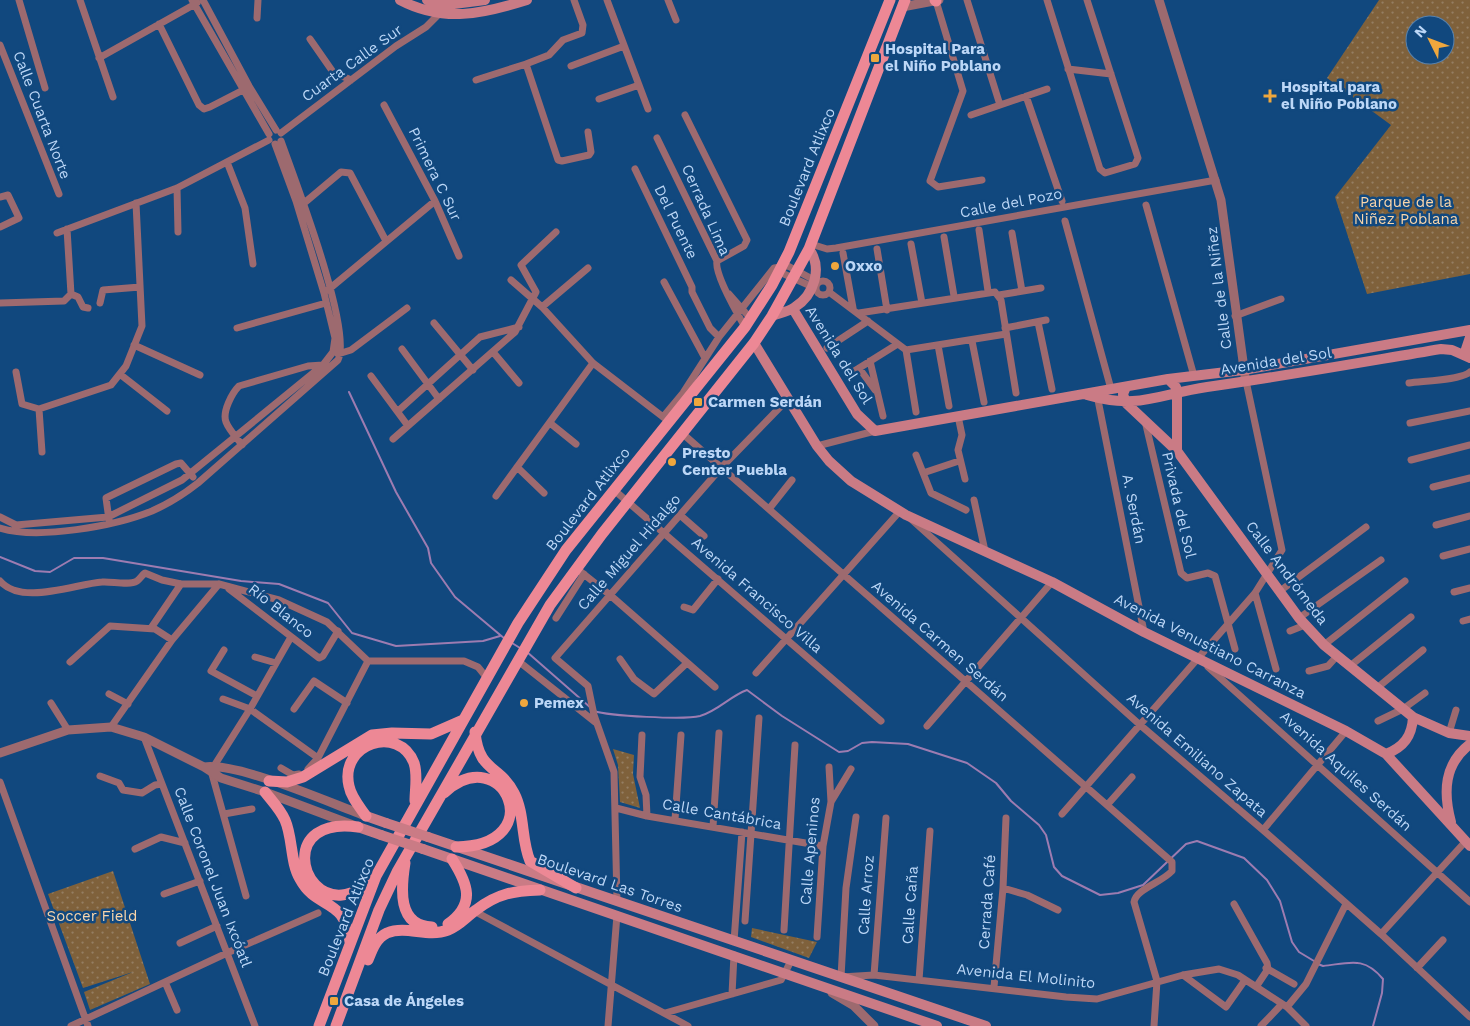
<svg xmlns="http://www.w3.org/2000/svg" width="1470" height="1026" font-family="'Work Sans',sans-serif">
<defs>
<pattern id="park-dots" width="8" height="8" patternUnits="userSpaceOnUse" patternTransform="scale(1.25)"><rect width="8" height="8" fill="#7f613b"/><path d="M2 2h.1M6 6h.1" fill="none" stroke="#957e62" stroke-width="1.8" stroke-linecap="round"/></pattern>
</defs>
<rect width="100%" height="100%" fill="#11487e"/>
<!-- park -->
<path fill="url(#park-dots)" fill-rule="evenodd" d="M1379,0H1470V274L1367,294L1335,197L1391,125L1327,78ZM1415,25H1445V55H1415Z
M613,749L634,755L633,774L640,808L620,802L618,765Z
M113,871L150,984L90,1010L84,992L133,972L83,988L48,894Z
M752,928L817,942L809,958L751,937Z"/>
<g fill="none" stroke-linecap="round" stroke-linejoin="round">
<!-- stream -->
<path stroke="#9d7cb1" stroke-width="2" d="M349,392L396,492L428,548L431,563L455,597L505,639
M0,557L35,571L50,572L74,558H103L241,581L279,584L328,603L352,633L396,646L483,641L500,636
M512,643L520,648
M527,652L591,708
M594,711C609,716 684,720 700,716C718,711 730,696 747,690L782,716L839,752L848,751L862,743L872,742L908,744L967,763L996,783L1011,801L1039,825L1046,835L1054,867L1062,876L1100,895L1118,893L1143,885L1186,844L1197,841L1244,858L1267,880L1280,901L1292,942L1299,952L1314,961
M1318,964L1323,966C1350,963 1364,956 1383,979L1382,993L1373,1026"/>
<!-- minor -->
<path stroke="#9d6a6f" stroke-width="7" d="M19,0L45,88
M80,0L113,97
M192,0L269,134
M203,0L249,86L276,130
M574,0L583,25L582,33L563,40L549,55L526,64L558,160L562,161L589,155L591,152L588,132
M607,0L648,109
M668,0L676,20
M967,0L1000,105
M1047,0L1100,169L1105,173L1135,164L1138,158L1087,0
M936,1L963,91L930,181L938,187L982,180
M257,18L258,0
M159,24L199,105L204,109L210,107L245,89
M310,39L333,72L351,80
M0,45L59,194
M99,58L197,3
M571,66L624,46
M1068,69L1111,74
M476,80L526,64
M1026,96L1062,201
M599,99L639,85
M384,105L435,201L459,256
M685,115L747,240L744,246L717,261
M971,115L1047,89
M281,133L396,46L426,27L439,14
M657,138L717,261C714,273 738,315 745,327
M227,162L245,208L253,264
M635,169L692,287V292L710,328L719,337
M177,188L178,232
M0,197L8,195L19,218L0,227
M303,204L341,172L350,173L386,241
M1146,205L1194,376
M1065,221L1111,389
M979,230L988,291
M57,233L177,188L269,140
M1012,233L1022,291
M944,237L954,296
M811,244L827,249L836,248L1216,180
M911,244L922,303
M877,249L887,310
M843,253L853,308
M781,268L784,274L815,288
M511,280L542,307L593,363L667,420
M816 288a7 7 0 1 1 14 0a7 7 0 1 1-14 0Z
M664,282L705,358
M328,290L435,201
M829,292L906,350
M71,294L78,297L83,307L88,308
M729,294L751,319
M999,295L1041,288
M0,303L64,301L71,294L67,229
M100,303L103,290L140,287
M542,307L588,268
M859,313L995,292L1001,300L1016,393
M1235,316L1281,299
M1038,322L1052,389
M434,323L473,370
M237,328L326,303
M1005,328L1046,320
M972,341L984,402
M134,345L200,375
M938,345L949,406
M827,348L868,321
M402,349L439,399
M906,350L1006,334
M906,350L916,412
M493,352L519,383
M338,354L351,350L407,308
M870,361L883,416
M859,368L875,390
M16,372L22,404L39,409L111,385L126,366L142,326L136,203
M121,375L167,411
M848,375L896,345
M371,376L408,426
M1409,383C1422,381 1462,380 1470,372
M1097,395L1144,632
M39,409L42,452
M398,411L480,337L519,327
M958,416L962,435L958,450L965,479
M663,417L683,393L719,337L774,268L788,266L818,282
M1145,421L1181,573L1187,578L1208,573L1215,576L1235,649
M550,423L576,444
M1410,423L1470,411
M683,434L1172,862V871C1161,883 1136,889 1134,902L1157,981L1154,1026
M393,439L515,332L536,292L521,265L556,232
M242,445C237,438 229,430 226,422C222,412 232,393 239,386L308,366L323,365
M817,446L875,431
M916,455L931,493L966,510
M1411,460L1470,445
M517,467L544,493
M923,473L959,461
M1433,487L1470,478
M614,490L881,721
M496,496L593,363
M974,500L985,551
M769,509L792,480
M680,515L704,536
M0,517L16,525L108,517L182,480L323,365L333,352L335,338L324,293L296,201L275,144
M109,520L106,498L110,496L176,464L181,463L193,477
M912,520L1139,724L1263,830L1381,934L1470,1017
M1436,525L1470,516
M0,528C38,540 115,526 152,511C168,504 184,494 198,483L338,360C353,330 294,178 281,141
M1443,556L1470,549
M576,568L610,595L715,687
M0,581C21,606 75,584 102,582C111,581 129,586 137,581C140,579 142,575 145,573L162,580L181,584H219L279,600L327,622L368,661H464L478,667L487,678
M229,589L319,658L323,656L338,631
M1280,591L1366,527
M1454,592L1470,588
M1255,593L1276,669
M684,607L693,610L718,579
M556,618L584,574
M1299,618L1381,560
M1463,621L1470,619
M151,628L181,584
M1290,631L1305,625
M1324,645L1405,581
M224,650L211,671L257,696
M255,657L276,663
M620,659L634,679L654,694L687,663
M517,660L595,722
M70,662L110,626L155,629L172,640
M1350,666L1411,617
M1208,667L1470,902
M1309,671L1328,666L1337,656
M756,673L900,511
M1377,688L1423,650
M109,694L128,704
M223,699L250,709L318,758
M51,703L68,730
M294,709L314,681L347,703
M1378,721L1403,709L1425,693
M927,726L1052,582
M111,727L172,640L219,584
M1449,733L1456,710
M642,735L640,777L646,795L647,816
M144,737L255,1026
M281,768L293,775L299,774
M308,769L318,758L368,661
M100,776L119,783L123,790L142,793L155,785L162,784
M0,782L88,1026
M831,802L851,769
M1108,804L1132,777
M616,808L647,816L823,846
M224,814L252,809
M1062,814L1255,593L1282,550L1246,381
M856,817L846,888L841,977L874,975L1066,997L1097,999L1183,975L1219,969L1238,975L1287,1007L1306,1026
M675,820L681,735
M713,827L719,733
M1263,830L1346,731
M135,849L161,837L185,843
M1003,888L1027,895L1058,910
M164,894L200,881
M246,896L212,774L214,766L250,709L291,637
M617,901L614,772L594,715L588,686L555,658L721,468L788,399
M1234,904L1267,963L1268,969L1256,987
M474,911L688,1026
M745,921L759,718
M784,930L795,745
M1381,934L1465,842
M817,937L823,846L831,802L829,767
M734,941L742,832
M180,943L217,926
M1266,968L1294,984
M1417,968L1443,940
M874,975L886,818
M1183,975L1226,1007L1245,980
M919,980L930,831
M165,982L177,1010
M994,987L1003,888L1006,818
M732,994L734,955
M1287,1007L1306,984L1346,904
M665,1013L781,980L791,961
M71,1026L227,953L318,913
M608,1026L617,915
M1261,1026L1282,1004"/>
<!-- tertiary -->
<path stroke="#9d6a6f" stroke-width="9" d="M1159,0L1221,200L1245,376
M902,7L939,0
M0,753L68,730L111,727L144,737L204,767L221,778L265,792L353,825
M204,767C238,762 330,803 366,816
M832,993L854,1006L874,1026"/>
<!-- secondary -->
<path stroke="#ca7b85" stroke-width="10" d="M400,0C444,23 482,14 527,0
M427,0L446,5L485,0
M793,309L857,414L875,431L1168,379L1243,370L1470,330
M772,316C780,313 788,312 795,307C814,295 823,268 809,249
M754,343L817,446L829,461L851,481L906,515L1052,582L1144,632L1346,731L1386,754L1470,846
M1470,358L1466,349L1470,337
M1168,379L1176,387L1177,393V451
M1126,387L1123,394L1126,403L1177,451L1299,618L1324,645L1413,717L1449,733L1470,736
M1087,395C1138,410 1159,394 1207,387C1285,376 1363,362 1441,349L1452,350L1470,358
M1386,754C1404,747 1412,736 1413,717
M366,816L386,823
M1451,822C1443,792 1444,764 1470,744
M358,827L381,835
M428,837L986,1026
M423,849L937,1026"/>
<!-- primary -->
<path stroke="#ed8895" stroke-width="11" d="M935,0L936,1
M475,732C479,773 499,764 514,793C525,814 521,840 530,861L576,888
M269,781L287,782L303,777L372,735L392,733L431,734L463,720
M265,792C272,801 280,809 285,820C293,838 290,862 300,879C317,911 345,896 350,942
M444,793C503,738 552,846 456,847
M366,816C359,806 351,797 349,786C339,743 399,724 414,763C418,775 415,789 415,801
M358,827C281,816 298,899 342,895C355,894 365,885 375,877
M405,863C401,888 397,926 432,927
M448,924C476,904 468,884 452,859
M368,960C372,950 376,938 387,933C407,925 427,938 448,930C459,926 466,917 476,910C498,893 514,891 540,890
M319,1026L376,876L518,623L566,550L745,327L772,285L789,252L890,0
M336,1026L379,910L397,872L550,605L602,534L754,343L772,316L809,249L905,0"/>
<!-- secondary-bridge -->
<path stroke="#ca7b85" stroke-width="10" d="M386,823L428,837
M381,835L423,849"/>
</g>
<!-- markers -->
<g fill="#efa73d" stroke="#11487e" stroke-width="2">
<rect x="870" y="53" width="10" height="10" rx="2.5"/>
<path d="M1267.5 88.5h5v5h5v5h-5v5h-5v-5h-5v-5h5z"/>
<circle cx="835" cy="266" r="5"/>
<rect x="693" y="397" width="10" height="10" rx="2.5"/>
<circle cx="672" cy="462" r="5"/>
<circle cx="524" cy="703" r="5"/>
<rect x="329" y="996" width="10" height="10" rx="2.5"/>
</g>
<g text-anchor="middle" stroke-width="5" stroke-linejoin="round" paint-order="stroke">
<!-- poi labels -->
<g font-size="15" font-weight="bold" fill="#bcd7f7" stroke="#11487e" text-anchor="start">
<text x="885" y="54">Hospital Para<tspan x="885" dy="17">el Niño Poblano</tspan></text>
<text x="1281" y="92">Hospital para<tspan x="1281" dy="17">el Niño Poblano</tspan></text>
<text x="845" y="271">Oxxo</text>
<text x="708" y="407">Carmen Serdán</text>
<text x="682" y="458">Presto<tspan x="682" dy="17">Center Puebla</tspan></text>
<text x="534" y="708">Pemex</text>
<text x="344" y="1006">Casa de Ángeles</text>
</g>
<!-- street labels -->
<g font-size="15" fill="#bcd7f7" stroke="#11487e">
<text transform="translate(352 63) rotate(-36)" y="5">Cuarta Calle Sur</text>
<text transform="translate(42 115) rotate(69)" y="5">Calle Cuarta Norte</text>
<text transform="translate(807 167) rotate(-68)" y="5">Boulevard Atlixco</text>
<text transform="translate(435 174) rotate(64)" y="5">Primera C Sur</text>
<text transform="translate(1011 203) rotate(-11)" y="5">Calle del Pozo</text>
<text transform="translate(706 210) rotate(66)" y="5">Cerrada Lima</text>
<text transform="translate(676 222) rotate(64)" y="5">Del Puente</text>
<text transform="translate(1219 288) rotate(-97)" y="5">Calle de la Niñez</text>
<text transform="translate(839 355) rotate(58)" y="5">Avenida del Sol</text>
<text transform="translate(1276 361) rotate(-9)" y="5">Avenida del Sol</text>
<text transform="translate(588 499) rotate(-52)" y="5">Boulevard Atlixco</text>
<text transform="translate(1179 505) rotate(77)" y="5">Privada del Sol</text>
<text transform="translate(1134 509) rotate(79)" y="5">A. Serdán</text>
<text transform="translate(629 552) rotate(-49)" y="5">Calle Miguel Hidalgo</text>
<text transform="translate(1287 573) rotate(53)" y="5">Calle Andrómeda</text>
<text transform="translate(757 595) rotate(41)" y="5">Avenida Francisco Villa</text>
<text transform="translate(281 611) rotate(38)" y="5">Río Blanco</text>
<text transform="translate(940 641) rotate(41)" y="5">Avenida Carmen Serdán</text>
<text transform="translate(1210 646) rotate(27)" y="5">Avenida Venustiano Carranza</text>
<text transform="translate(1197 755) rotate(41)" y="5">Avenida Emiliano Zapata</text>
<text transform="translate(1346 771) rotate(42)" y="5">Avenida Aquiles Serdán</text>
<text transform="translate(722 814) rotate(10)" y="5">Calle Cantábrica</text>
<text transform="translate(810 851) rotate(-85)" y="5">Calle Apeninos</text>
<text transform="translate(213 877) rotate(69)" y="5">Calle Coronel Juan Ixcóatl</text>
<text transform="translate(610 883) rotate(19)" y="5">Boulevard Las Torres</text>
<text transform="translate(866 895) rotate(-86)" y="5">Calle Arroz</text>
<text transform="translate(987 902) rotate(-86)" y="5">Cerrada Café</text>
<text transform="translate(910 905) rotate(-86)" y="5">Calle Caña</text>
<text transform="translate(346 917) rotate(-68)" y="5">Boulevard Atlixco</text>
<text transform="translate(1026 976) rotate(6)" y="5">Avenida El Molinito</text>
</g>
<!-- park labels -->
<g font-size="15" fill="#f9d5aa" stroke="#11487e">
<text x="1406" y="207">Parque de la<tspan x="1406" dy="17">Niñez Poblana</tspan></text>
<text x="92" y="921">Soccer Field</text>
</g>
</g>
<!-- north arrow -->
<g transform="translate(1430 40) rotate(312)"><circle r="24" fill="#11487e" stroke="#5581ae"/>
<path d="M0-4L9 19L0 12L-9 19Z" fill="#efa73d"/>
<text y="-8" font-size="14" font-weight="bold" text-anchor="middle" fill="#bcd7f7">N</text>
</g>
</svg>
